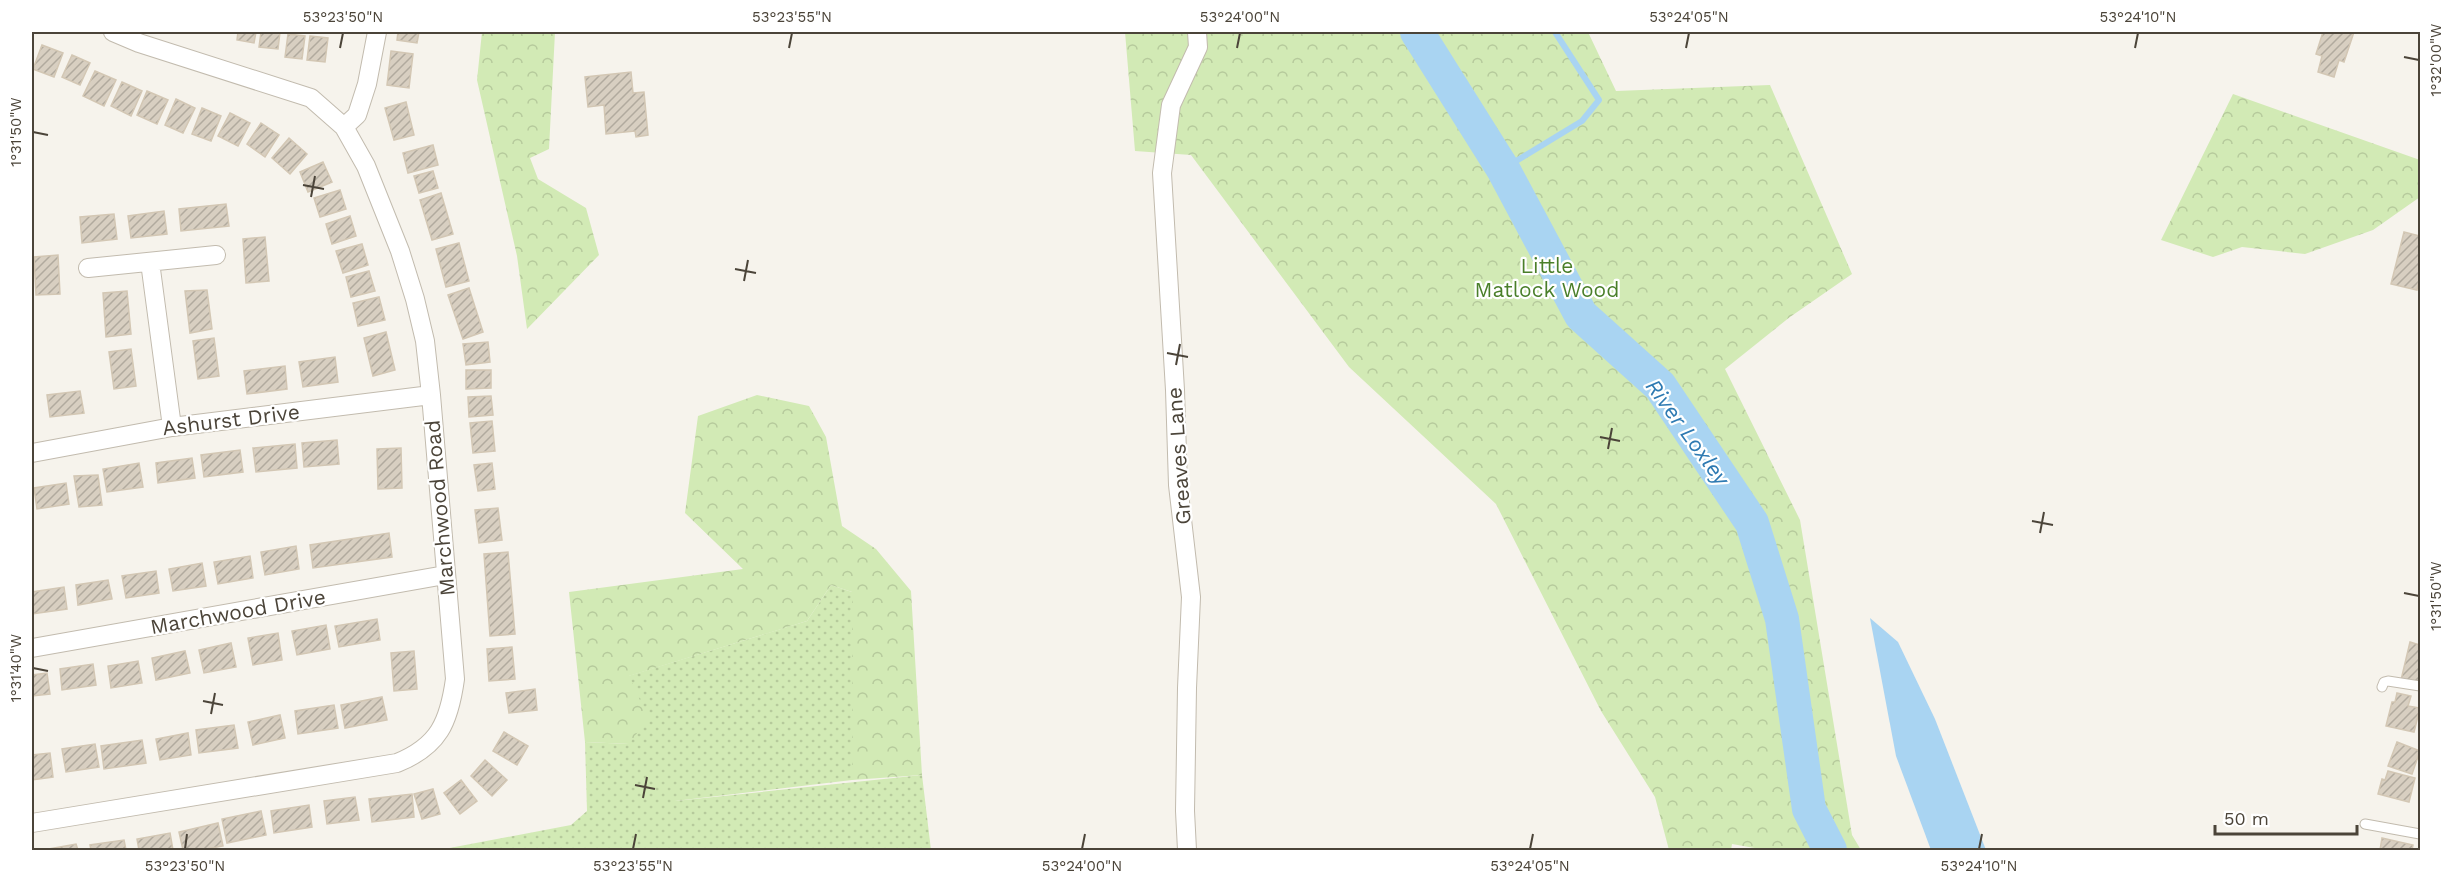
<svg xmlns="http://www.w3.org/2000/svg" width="2452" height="882" font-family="'Work Sans',sans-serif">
<defs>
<pattern id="grass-dots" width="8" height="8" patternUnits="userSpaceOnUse" patternTransform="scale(1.5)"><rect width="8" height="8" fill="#d2eab5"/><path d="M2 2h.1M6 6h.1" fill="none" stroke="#b6ca9c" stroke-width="1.8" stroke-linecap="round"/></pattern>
<pattern id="forest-crowns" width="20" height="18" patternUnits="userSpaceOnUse" patternTransform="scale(1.5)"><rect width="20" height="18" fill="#d2eab5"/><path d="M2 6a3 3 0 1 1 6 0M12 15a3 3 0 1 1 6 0" fill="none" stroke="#b6ca9c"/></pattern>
<pattern id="building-hatch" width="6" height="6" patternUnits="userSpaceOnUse" patternTransform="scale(1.5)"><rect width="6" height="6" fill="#d8cfc1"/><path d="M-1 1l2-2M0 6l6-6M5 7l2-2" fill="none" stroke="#b1aa9e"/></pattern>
</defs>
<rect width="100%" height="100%" fill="#f6f3ec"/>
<!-- grass -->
<path fill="url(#grass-dots)" d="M831,585L852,592V780L675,801L922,775L931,850H439L571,825L587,811L585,742L629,744L628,676L807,621Z"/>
<!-- forest -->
<path fill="url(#forest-crowns)" d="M482,32H555L549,149L530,158L538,179L586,208L599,255L527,329L517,256L477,80Z
M1125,32H1588L1616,91L1770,85L1852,274L1790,317L1725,369L1800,520L1852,835L1861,850H1766L1732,844L1731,850H1669L1655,797L1601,711L1496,504L1349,367L1191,155L1135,151Z
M2233,94L2420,160V197L2373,230L2305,254L2242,247L2213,257L2161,240Z
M757,395L809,406L826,437L842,526L876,549L911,591L922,775L852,780V592L831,585L807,621L629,676L648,718L629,744L585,742L569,592L743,569L685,513L698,416Z"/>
<!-- water -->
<path fill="#a9d4f2" d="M1870,618L1898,642L1935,719L1986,850H1931L1896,756Z"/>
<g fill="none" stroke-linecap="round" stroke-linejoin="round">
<!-- stream -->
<path stroke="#a9d4f2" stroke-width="6" d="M1503,169L1582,121L1599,100L1555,32"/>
<!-- river -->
<path stroke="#a9d4f2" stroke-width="34" d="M1417,32L1503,169L1581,315L1660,386L1752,523L1782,619L1809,809L1830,850"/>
</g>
<!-- building -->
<path fill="url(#building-hatch)" stroke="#d3c7b4" stroke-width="1.5" d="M238,32H256L254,43L237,40Z
M261,32H280L278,49L259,47Z
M398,32H419L417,43L397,40Z
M2323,32H2354L2344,62L2339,60L2334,77L2318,72L2322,56L2316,54Z
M288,34L305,36L302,59L285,57Z
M310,36L328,38L325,62L307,60Z
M42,45L63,53L54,77L33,69Z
M391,51L413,54L409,88L387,85Z
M72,55L90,63L80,85L62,77Z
M95,71L116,80L104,106L83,96Z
M631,72L633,93L644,92L648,135L636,137L635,131L606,134L604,105L588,107L585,77Z
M122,82L142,91L131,116L111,106Z
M147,91L168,100L157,124L137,115Z
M176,99L195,108L183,133L165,125Z
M406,102L414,135L394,140L385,108Z
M202,108L221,116L211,141L192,134Z
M230,113L250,123L238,146L218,136Z
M261,123L279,135L265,157L247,144Z
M289,138L307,154L290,174L272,158Z
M433,145L438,165L408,173L403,153Z
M323,162L332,182L308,192L300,172Z
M433,171L438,188L419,193L414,176Z
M340,190L346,209L320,217L314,198Z
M441,193L453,234L432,240L420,200Z
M226,204L229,226L181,231L179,209Z
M164,211L167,234L131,238L128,216Z
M114,214L117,239L82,243L80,217Z
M350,216L356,236L332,244L326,224Z
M2404,232L2420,236V276L2417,290L2391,284Z
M265,237L269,281L246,283L243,239Z
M459,243L469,281L446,287L436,249Z
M362,244L368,265L343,273L336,251Z
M58,255L60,294L36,295L34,257Z
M369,271L375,291L351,297L346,277Z
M469,288L483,332L463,339L448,295Z
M207,290L212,329L190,333L185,291Z
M127,291L131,334L106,337L103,293Z
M379,297L385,320L358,326L353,303Z
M386,332L395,370L373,376L364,338Z
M214,338L219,376L198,379L193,341Z
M488,342L490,362L466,365L463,344Z
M131,349L136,386L114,389L109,352Z
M335,357L338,382L303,387L299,362Z
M285,366L287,389L247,394L244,371Z
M466,370H491V388L466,389Z
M80,391L84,413L50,417L47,395Z
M491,396L493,415L469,417L468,397Z
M492,421L495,451L473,453L470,423Z
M337,440L339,464L304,467L302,443Z
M295,444L297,468L256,472L253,448Z
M401,448L402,488L378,489L377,449Z
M240,450L243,472L204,477L201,455Z
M192,458L195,478L158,483L156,463Z
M139,463L143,487L107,492L103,469Z
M492,463L495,489L478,491L474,465Z
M98,475L102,505L79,507L74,476Z
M66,483L69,504L37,509L34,488Z
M498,508L502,540L479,543L475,510Z
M389,533L392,557L313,568L310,545Z
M296,546L299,569L265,575L261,552Z
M508,552L515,634L490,636L484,554Z
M250,556L253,578L218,584L214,562Z
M202,563L206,586L173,591L169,569Z
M156,571L159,593L126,598L122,576Z
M108,580L112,599L78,605L76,585Z
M64,587L67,609L32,614V592Z
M377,619L380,640L339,647L335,626Z
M326,625L330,649L297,655L292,631Z
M278,633L282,660L253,665L248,638Z
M2410,642L2420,645V685L2401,680Z
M231,643L236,667L204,673L199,650Z
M512,647L515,679L489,681L487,649Z
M185,651L190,673L156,680L152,658Z
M414,651L417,689L394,691L391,653Z
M138,661L142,683L111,688L108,666Z
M93,664L96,685L62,690L60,669Z
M47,673L50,694L32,696V675Z
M535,689L537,710L509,713L506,693Z
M2397,693L2411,696L2408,706L2420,708L2414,732L2386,726L2392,702H2395Z
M382,697L387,720L345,728L341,705Z
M334,705L338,728L298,734L295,711Z
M280,715L285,738L253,745L248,722Z
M234,725L238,748L199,753L196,730Z
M504,732L528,746L517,765L493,751Z
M188,733L191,755L160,760L156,739Z
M142,740L146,763L104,769L101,746Z
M2397,742L2420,751L2412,774L2388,766Z
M95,744L99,767L66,772L62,749Z
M50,753L53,777L32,780V755Z
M485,760L507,780L492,796L471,776Z
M2388,771L2415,778L2409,802L2378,794L2382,779L2385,780Z
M461,780L477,801L460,814L444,793Z
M433,789L440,814L422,819L414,794Z
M412,794L414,817L372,822L369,799Z
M355,797L359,820L327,824L324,801Z
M309,805L312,827L274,833L271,811Z
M261,811L266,835L227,843L222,819Z
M218,823L223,846L201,850H183L179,832Z
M170,833L173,850H139L137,839Z
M2382,838L2413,845L2412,850H2380Z
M124,840L126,850H91L90,845Z
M76,844L78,850H43Z"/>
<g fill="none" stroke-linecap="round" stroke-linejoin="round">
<!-- lane casing -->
<g stroke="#c2bbae" stroke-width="11">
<path id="lane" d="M2382,687L2384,682L2388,681L2420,686
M2365,824L2420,834"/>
</g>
<!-- street casing -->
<g stroke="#c2bbae" stroke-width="20">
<path id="street" d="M344,127L357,115L367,84L377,32
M150,262L172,427
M88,268L216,255
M32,453L172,427L431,395
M32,648L445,575
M32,823L397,763C439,746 449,722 455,679L431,395L425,341L415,299L400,251L366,166L344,127L311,98L139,43L113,32
M1187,850L1185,811L1187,688L1191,597L1178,485L1175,390L1162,173L1171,105L1198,47L1197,32"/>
</g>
<!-- lane -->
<use href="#lane" stroke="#fff" stroke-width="9"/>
<!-- street -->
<use href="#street" stroke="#fff" stroke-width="18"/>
</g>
<!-- ticks -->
<path fill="none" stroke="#4b4439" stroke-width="2" d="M340,48L343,33M789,48L792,33M1237,48L1240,33M1686,48L1689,33M2135,48L2138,33M2404,57L2419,60M33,132L48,135M303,185L324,189M311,197L315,176M735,269L756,273M744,281L748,260M1167,353L1188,357M1176,365L1180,344M1600,437L1620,441M1608,449L1612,428M2032,521L2053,525M2040,533L2044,512M2404,593L2419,596M33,668L48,671M203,701L223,705M211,714L215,693M635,785L655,789M643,798L647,777M185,849L187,834M633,849L636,834M1082,849L1085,834M1530,849L1533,834M1979,849L1982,834"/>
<g text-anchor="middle" stroke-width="4.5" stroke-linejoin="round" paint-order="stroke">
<!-- park labels -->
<g font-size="21" fill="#4a7f2a" stroke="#fff">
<text x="1547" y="273">Little<tspan x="1547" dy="24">Matlock Wood</tspan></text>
</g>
<!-- street labels -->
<g font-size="21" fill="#4b4439" stroke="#fff">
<text transform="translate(231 420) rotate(-7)" y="7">Ashurst Drive</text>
<text transform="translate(1179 456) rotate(-94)" y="7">Greaves Lane</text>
<text transform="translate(440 508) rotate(-95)" y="7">Marchwood Road</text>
<text transform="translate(238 612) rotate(-10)" y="7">Marchwood Drive</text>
</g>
<!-- water labels -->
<g font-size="22" font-style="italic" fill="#2e7ab2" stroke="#fff">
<text transform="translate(1688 432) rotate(54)" y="8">River Loxley</text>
</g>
</g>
<!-- border -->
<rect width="2452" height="882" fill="none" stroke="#ffffff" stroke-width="66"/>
<!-- scale -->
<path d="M2215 825v9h142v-9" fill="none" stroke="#4b4439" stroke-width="3"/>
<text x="2224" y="825" font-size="18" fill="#4b4439" stroke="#ffffff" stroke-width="4.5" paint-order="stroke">50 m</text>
<rect x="33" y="33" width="2386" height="816" fill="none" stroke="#4b4439" stroke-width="2"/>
<g font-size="15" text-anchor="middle" fill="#4b4439">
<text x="343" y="22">53°23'50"N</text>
<text x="792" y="22">53°23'55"N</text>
<text x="1240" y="22">53°24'00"N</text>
<text x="1689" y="22">53°24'05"N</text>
<text x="2138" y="22">53°24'10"N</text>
<text transform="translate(2436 60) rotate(-90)" y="5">1°32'00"W</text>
<text transform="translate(16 132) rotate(-90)" y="5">1°31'50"W</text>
<text transform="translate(2436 596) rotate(-90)" y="5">1°31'50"W</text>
<text transform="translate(16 668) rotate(-90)" y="5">1°31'40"W</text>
<text x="185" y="871">53°23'50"N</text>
<text x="633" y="871">53°23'55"N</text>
<text x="1082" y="871">53°24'00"N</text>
<text x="1530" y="871">53°24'05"N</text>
<text x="1979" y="871">53°24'10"N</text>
</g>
</svg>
